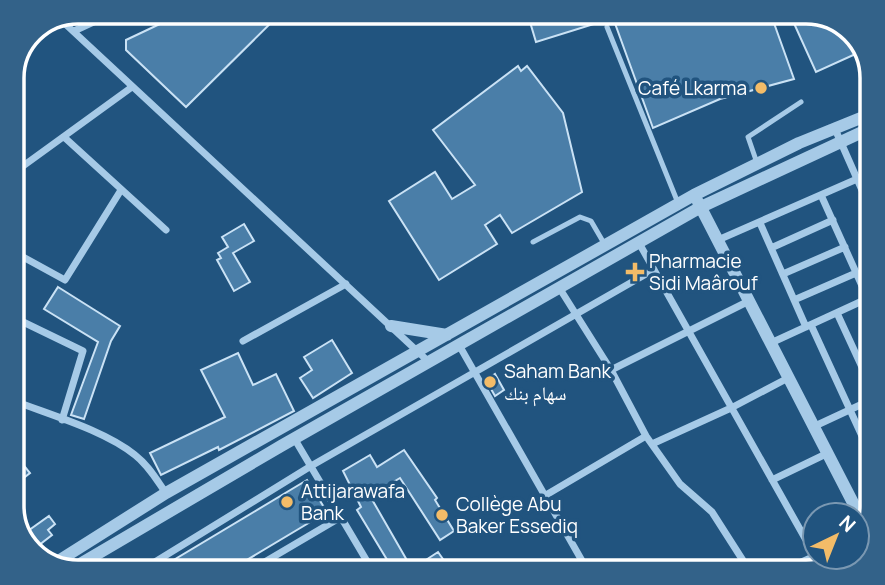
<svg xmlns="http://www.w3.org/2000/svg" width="885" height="585" font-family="Manrope,'Noto Naskh Arabic',sans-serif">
<rect width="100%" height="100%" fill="#21547f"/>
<!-- building -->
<path fill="#4a7ea8" stroke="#cae2f5" stroke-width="2" d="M185,12H282L186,107L126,50V40Z
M527,12H770L794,79L720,99L653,128L613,18L536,42Z
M807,12L844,24L860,52L816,72L792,19Z
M518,66L521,71L527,66L563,113L582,192L512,233L500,215L485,225L497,244L439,280L389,201L435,172L452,199L475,185L433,130Z
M244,224L254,241L233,253L250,282L234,291L217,260L221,258L218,253L228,247L222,237Z
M58,287L120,326L111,341L84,419L71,415L98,342L44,309Z
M332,340L352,373L313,398L300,378L312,370L304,357Z
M238,353L253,385L276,374L294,411L219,450L218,447L161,475L150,453L225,417L201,370Z
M495,374L504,390L495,396L486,380Z
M404,450L437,498L435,500L454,531L440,540L400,478L370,496L412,569L438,552L445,562L436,568L440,573H391L386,564L389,563L357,510L361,507L343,471L370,455L377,467Z
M12,451L30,473L12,487Z
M307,480L327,512L225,573H152Z
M49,516L55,524L48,530L52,535L34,549L25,533Z"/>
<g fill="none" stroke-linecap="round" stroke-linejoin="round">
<!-- service -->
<path stroke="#a6cae7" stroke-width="5" d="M607,27L678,203
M757,163L748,137L801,102
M533,242L580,217L591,221L605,245"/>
<!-- minor -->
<path stroke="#a6cae7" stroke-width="7" d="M60,19L430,363
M74,31L115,12
M835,129L873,215
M64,137L166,230
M12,174L132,87
M821,195L863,288L866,310L873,325
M760,223L806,327
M718,240L873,172
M639,243L815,556
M771,248L833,220
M12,251L65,280L121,190
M783,274L845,247
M560,289L611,370L646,436L680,484L712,512L751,573
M794,300L856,273
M837,313L873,391
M811,325L873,460
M12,330L19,320L83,351L62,420
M243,341L346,284
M773,342L873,296
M459,345L589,573
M611,370L749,301
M12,400C50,415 104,430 135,455C148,465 156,479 166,493
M815,426L873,399
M294,438L374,573
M652,444L731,408L790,377
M772,480L828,453
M546,495L646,436
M856,508L873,501
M137,573L311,466L653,270
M246,573L341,517
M349,573L368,562
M777,573L815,556"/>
<!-- tertiary -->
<path stroke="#a6cae7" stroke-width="12" d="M698,202L866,528
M391,326L447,335
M52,565L166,493L694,195L799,143L873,113
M70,570L281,446L701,207L873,127"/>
</g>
<!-- markers -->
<g fill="#f3bc68" stroke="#21547f" stroke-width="2.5">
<circle cx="761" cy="88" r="7"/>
<path d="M631.5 261.5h7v7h7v7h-7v7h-7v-7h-7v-7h7z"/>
<circle cx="490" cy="382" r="7"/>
<circle cx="287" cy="502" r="7"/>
<circle cx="442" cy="515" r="7"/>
</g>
<g text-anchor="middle" stroke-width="7" stroke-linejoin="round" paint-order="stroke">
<!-- poi labels -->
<g font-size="19" fill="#fff" stroke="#21547f" text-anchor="start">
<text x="747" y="95" text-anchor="end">Café Lkarma</text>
<text x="649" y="268">Pharmacie<tspan x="649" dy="22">Sidi Maârouf</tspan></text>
<text x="504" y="378">Saham Bank<tspan x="504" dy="22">سهام بنك</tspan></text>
<text x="301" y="498">Attijarawafa<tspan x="301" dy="22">Bank</tspan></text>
<text x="456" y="511">Collège Abu<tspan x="456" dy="22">Baker Essediq</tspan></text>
</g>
</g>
<!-- crop -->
<path d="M0 0H885V585H0ZM78 24H806A54 54 0 0 1 860 78V506A54 54 0 0 1 806 560H78A54 54 0 0 1 24 506V78A54 54 0 0 1 78 24Z" fill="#336289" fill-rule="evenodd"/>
<path fill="none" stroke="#fff" stroke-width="3.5" d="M78 24H806A54 54 0 0 1 860 78V506A54 54 0 0 1 806 560H78A54 54 0 0 1 24 506V78A54 54 0 0 1 78 24Z"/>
<!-- north arrow -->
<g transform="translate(836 536) rotate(43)"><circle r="33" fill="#21547f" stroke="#7a98b2" stroke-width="2"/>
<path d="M0-5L12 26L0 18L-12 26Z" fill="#f3bc68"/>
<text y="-10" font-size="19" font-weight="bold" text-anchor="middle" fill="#ffffff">N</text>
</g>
</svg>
